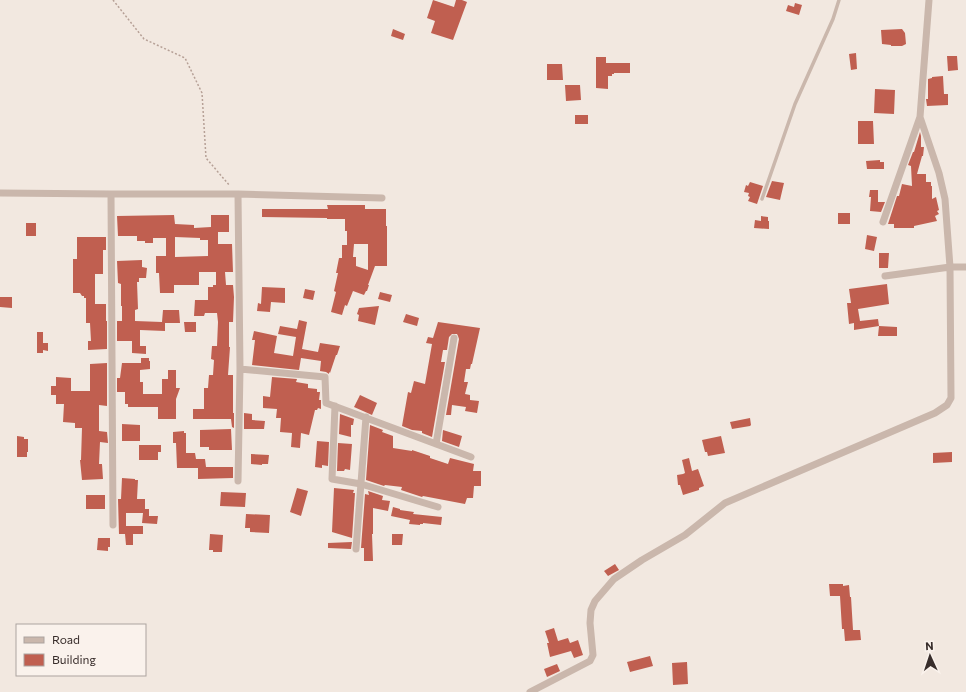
<svg xmlns="http://www.w3.org/2000/svg" width="966" height="692" font-family="Commissioner,sans-serif">
<rect width="100%" height="100%" fill="#f2e8e0"/>
<!-- building -->
<path fill="#c05f50" fill-rule="evenodd" d="M433,0L454,7L456,0H462L467,2L453,40L431,33L435,21L427,18Z
M795,3L802,5L799,15L786,11L788,5L794,7Z
M393,29L405,34L403,40L391,36Z
M902,29L905,33L906,44L902,46H891V45L882,44L881,30Z
M856,53L857,69L851,70L849,54Z
M947,56H957L958,70L948,71Z
M596,57H606V63H630V73H614V74H612V76H608V89L596,88Z
M547,64H562L563,80H547Z
M943,76L944,94H948V105L927,106L926,99H928V79L932,78V77Z
M565,85H580L581,100L566,101Z
M875,89L895,90L894,114L874,113Z
M575,115H588V124H575Z
M858,121H873L874,144H858Z
M920,132L921,136V147H924L923,156H922L917,174H926V182H931V186H932V199L936,197L939,210L937,211L939,214L935,216L937,221L914,226V228H894V224H888L897,196H899L902,184L912,186L911,166L908,165L913,152H914Z
M880,160V162H884V169H867L866,161Z
M772,181L784,183L780,200L766,197Z
M750,182L763,186L757,204L748,201L750,197L748,196L749,193L744,192L746,185L748,186Z
M870,190H878V202H885L881,212L870,211L871,197H869Z
M327,205H365V209H386V226H387V266H375L368,285H369L367,291H366L364,295L353,291L347,306L345,305L342,315L331,312L336,292L334,291L338,273H336L339,258H342V245H347V231H345V219H327V218L262,217V209H328ZM354,244H368V270L356,266V257H353Z
M838,213H850V224H838Z
M174,215L175,224L194,225V228L211,227V215H229V232H218V244H232L233,272H225L226,285H233L234,297L233,322H229V347H230L228,375H233V413H234V428L232,427L231,419H193V409H204V388H208L209,375H213L214,360L211,359L212,346H217L218,322L217,313H205L204,316H194L195,300H208V287H213V285H216V272H199V285H174V293H160L159,273H156V256H166V238H153V243H145V241H137V236H118L117,216ZM175,237L200,238V240H208V256L175,257Z
M761,216L768,217V221H769V229L754,228L755,220L761,221Z
M26,223H36V236H26Z
M867,235L877,237L874,251L865,249Z
M77,237H106V250H103V274H95V304H106V321H107V349L88,350V341H91L90,323H86V298H84V296H82L80,293H73V259H77Z
M879,253H889L888,268H879Z
M142,260V267L147,268L146,278H139V282H137L138,309L135,310V321L162,322L163,310H179L180,323H165V331L140,330V346H146V354L132,353V341H117V321H122V306H121V284L118,283L117,261Z
M887,284L889,304L858,309L860,321L878,319L879,326L897,327V336H878L879,326L854,330V323L849,324L847,303H851L849,289Z
M262,287L285,288V303L271,302L270,312L257,311L258,303L261,304Z
M305,289L315,291L313,300L303,298Z
M380,292L392,295L390,302L378,299Z
M0,297H12V308L0,307Z
M379,306L375,325L358,321L359,315L357,314L359,308Z
M406,314L419,318L417,326L403,322Z
M299,320L307,322L302,349L318,352L320,343L340,346L337,355H336L330,373L329,372V374L326,372L320,371L321,361L301,358L299,370L252,365L255,340H252L254,331L277,336L274,353L293,356L296,337L278,334L280,326L297,329Z
M184,322H196V332H185Z
M438,322L480,328L472,364H471L470,369H466L464,382H468L465,394L470,395V400L479,401L477,413L465,411L466,407L452,405L451,415H446L459,339L458,336L457,334H452L449,337L447,350H443L441,362H445L432,437L422,433V431L412,430L402,426L408,392L411,393L414,381L425,384L432,344L426,343L428,337L433,338Z
M37,332H43V343H48V351L43,350V353H37Z
M141,358H149V361H150V369L140,370V382H143V394H162V379H168V370H176V388H180L176,399V419H158V407H128V404H125V392H117V378H120L122,363H141Z
M107,363V406L99,405V431L107,432L108,443L100,442L99,464H102L103,479L82,480L80,460H81L82,428H75V423L63,422L64,404H56V395H51V386H56V377L71,378V391H90V364Z
M272,377L297,379L296,382L308,384V388L317,389V392H320L319,400H321V409L318,408L317,410H315L309,435L301,433L300,448L291,447L292,433L280,432L281,418H276L277,409L263,408V396L270,397Z
M360,395L377,403L372,415L354,407Z
M244,413L252,414V420L265,421L264,429H244Z
M340,414L354,419L353,425H351V437L339,434Z
M750,418L751,425L750,426L732,429L730,422Z
M122,424L140,425V441H122Z
M370,425L383,430L382,432L393,436V448L412,451V450L430,456V458L448,464L450,458L474,464L473,471H481V486H474L473,498H467L465,504L423,496L422,497L401,490L402,487L385,485L384,486L366,480Z
M231,429L232,450H209V447H200V430Z
M443,430L462,436L459,447L442,441Z
M184,431V433H186V453H195L196,459H205L206,467H233V478L198,479V468H177L176,443H173V432Z
M17,436L24,437V439H28V452H27V457H17Z
M721,436L725,453L708,456L707,452H705L702,440Z
M317,441L329,442L328,466L322,465V468L315,467Z
M338,443L352,444L350,470L345,469L344,471H337Z
M139,445H161V452H158V460H139Z
M952,452V462L933,463V453Z
M251,454L269,455L268,464H262V465L251,464Z
M689,458L692,471L698,469L704,486L699,488V490L683,495L680,485H678L677,475L683,474L685,473L682,460Z
M122,478L135,479V480H138L137,499H145V509H149V516H158L157,524L142,523L143,513H126V526H143V534H133V545H126L125,534H119L118,499H121Z
M297,488L308,491L301,516L290,512Z
M334,488L354,490L353,493H355L352,538L332,532Z
M368,491L383,496L382,500L390,501L388,511L373,508V534H372L373,561H364V548H361L365,494L369,495Z
M221,492L246,493L245,507L220,506Z
M86,495H105V509H86Z
M393,507L400,509V510L414,512L413,514L442,517L441,525L423,523V524H420V525L409,524L410,520L391,516Z
M246,514L270,515L269,533L250,532V528H245Z
M210,534L223,535L222,552H213V550H209Z
M392,534H403L402,545H392Z
M98,538H110V547H108V551L97,550Z
M352,542L351,549L328,548V543Z
M615,564L619,570L608,576L604,571Z
M829,584H843V586L849,585L850,597H851L853,630H860L861,640L845,641L844,629H842L840,596H830Z
M554,628L558,641L568,638L570,643L578,640L583,655L574,658L571,651L550,657L547,643H549L545,631Z
M650,656L653,666L630,672L627,662Z
M687,662L688,684L673,685L672,663Z
M557,664L560,671L547,677L544,669Z"/>
<g fill="none" stroke-linecap="round" stroke-linejoin="round">
<!-- path -->
<path stroke="#b6a096" stroke-width="1.5" stroke-dasharray="2 2" stroke-linecap="butt" d="M113,0L144,39L185,58L202,93L206,158L230,186"/>
<!-- service -->
<path stroke="#cab7ac" stroke-width="3.5" d="M762,199L795,104L833,19L839,0"/>
<!-- minor -->
<path stroke="#cab7ac" stroke-width="7" d="M0,193L111,194H238L382,198
M111,194L113,525
M238,194L240,369L238,481
M883,222L920,117L929,0
M885,276L950,267H966
M240,369L325,377L326,403L471,457
M335,406L332,479L361,484L438,507
M436,444L454,338
M356,549L366,417
M530,692L590,661L593,655L590,623L591,610L595,601L614,579L642,560L685,535L725,503L935,413L947,405L951,398L950,267L945,199L939,173L920,117"/>
</g>
<!-- legend -->
<rect x="16" y="624" width="130" height="52" fill="#faf2ec" stroke="#aca39f"/>
<rect x="24" y="637" width="20" height="6" fill="#cab7ac" stroke="#aca39f"/>
<text x="52" y="644" font-size="12" fill="#382d2b">Road</text>
<rect x="24" y="654" width="20" height="12" fill="#c05f50" stroke="#aca39f"/>
<text x="52" y="664" font-size="12" fill="#382d2b">Building</text>
<!-- north arrow -->
<g transform="translate(930 656) rotate(357)" stroke="#faf2ec" stroke-width="3" paint-order="stroke">
<path d="M0-3L7 15L0 10L-7 15Z" fill="#382d2b"/>
<text y="-6" font-size="11" font-weight="bold" text-anchor="middle" fill="#382d2b">N</text>
</g>
</svg>
